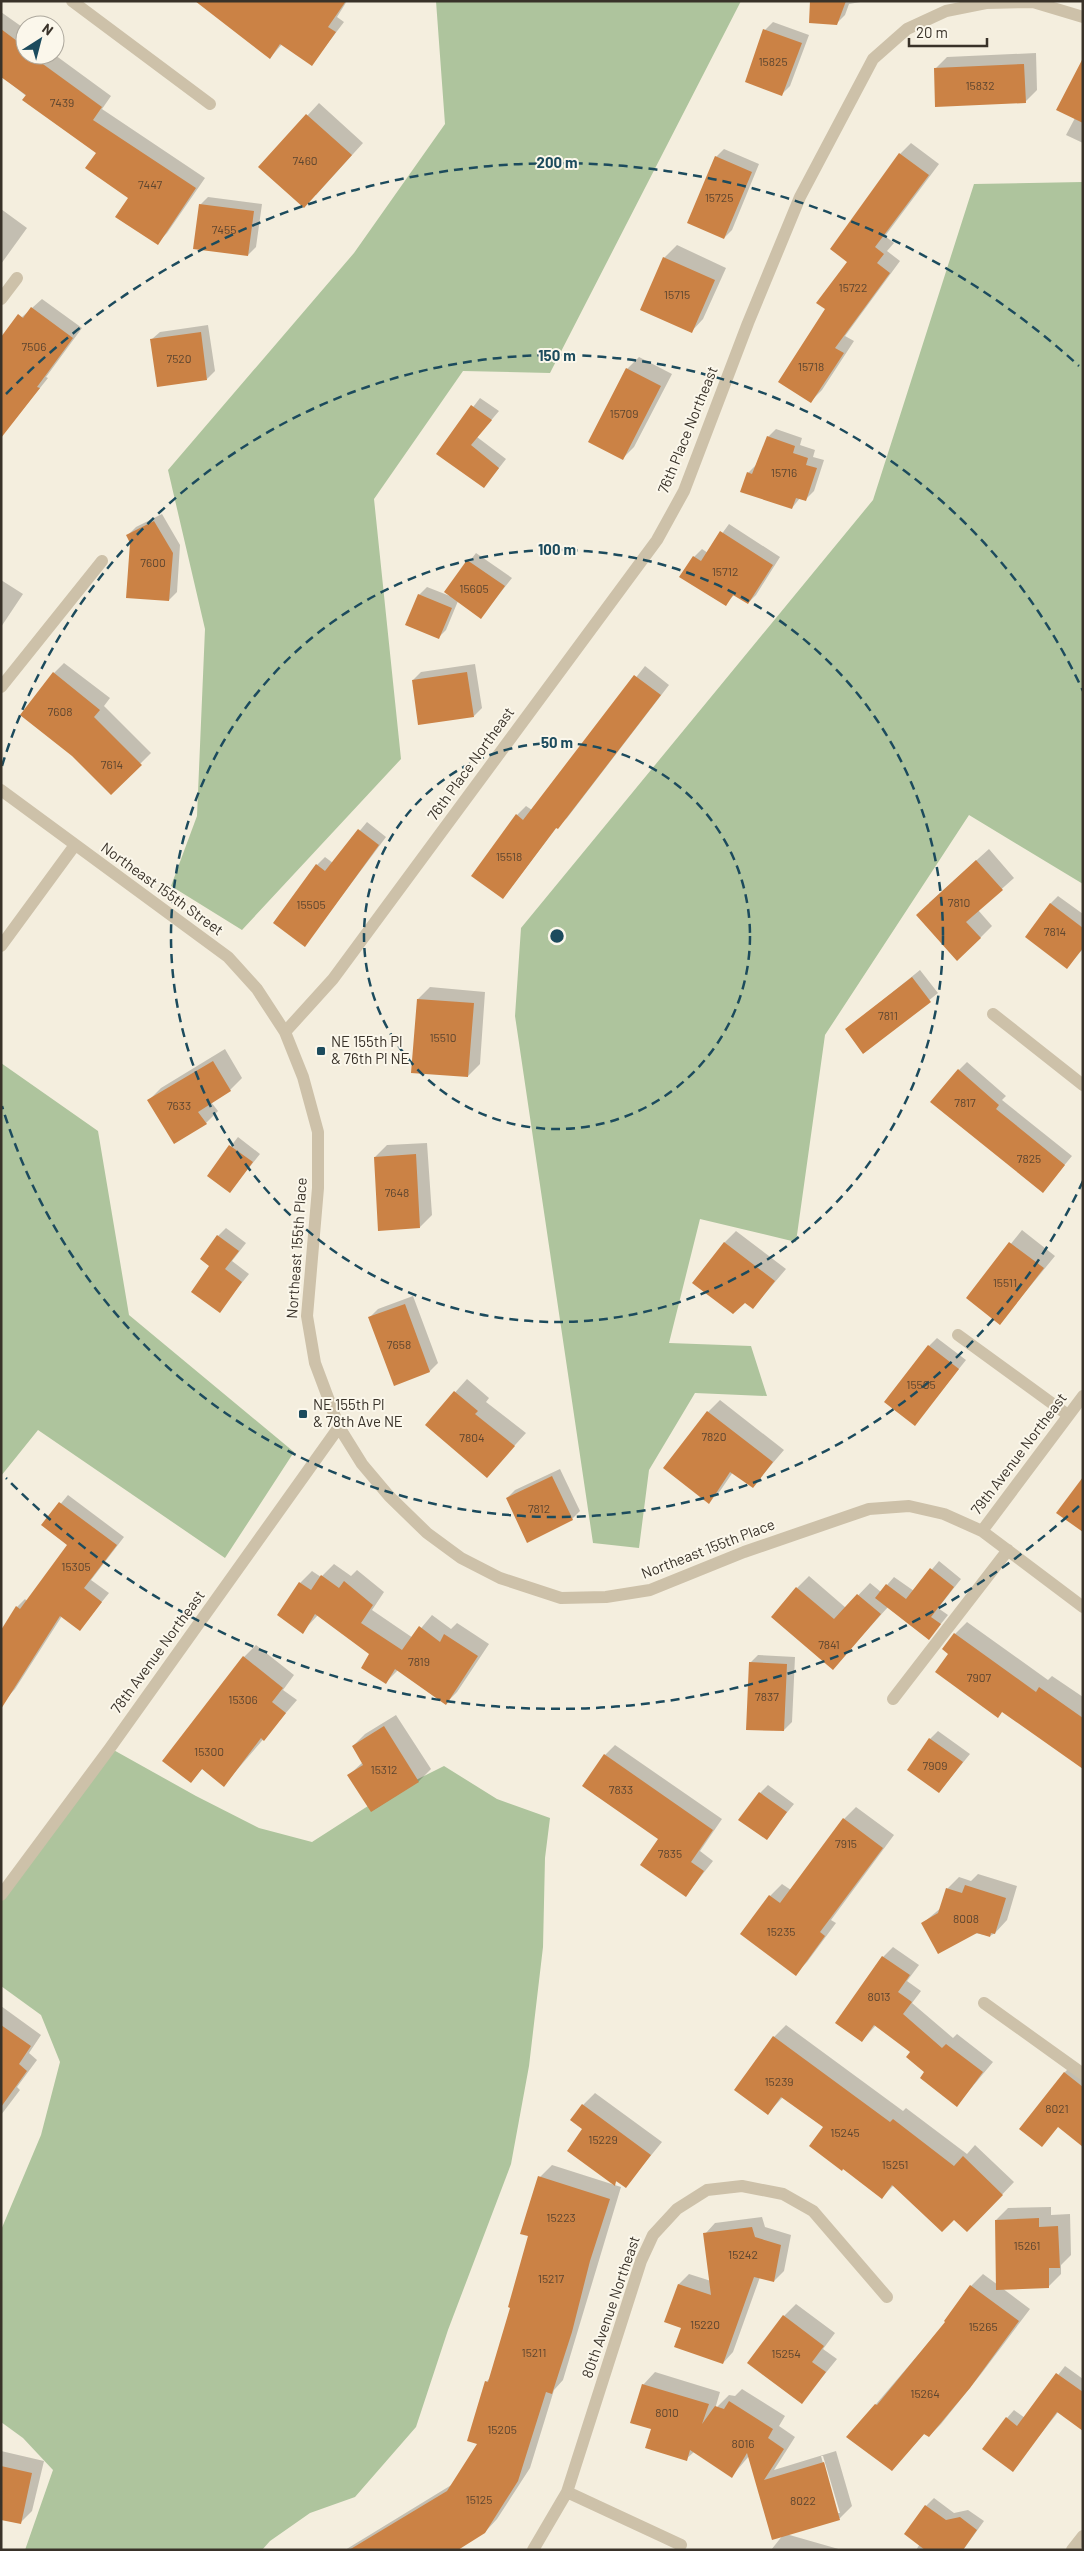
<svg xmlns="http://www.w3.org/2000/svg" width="1084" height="2551" font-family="Barlow,sans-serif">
<rect width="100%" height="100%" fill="#f4eede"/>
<!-- green -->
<path fill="#aec49d" d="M436,1H741L550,373L463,371L374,499L401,759L242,930L171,886L197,816L205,629L168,470L354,253L445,124Z
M1083,182V884L969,815L825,1035L796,1242L700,1219L669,1343L751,1346L767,1396L695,1393L649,1470L639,1548L593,1543L515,1016L521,928L873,500L974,184Z
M1,1063L98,1131L129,1315L294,1452L225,1558L38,1430L1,1476Z
M110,1748L196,1796L259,1828L312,1842L382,1797L444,1766L497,1799L550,1818L545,1858L543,1947L529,2066L511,2164L448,2330L416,2427L355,2497L310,2513L270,2541L262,2550H25L53,2470L23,2438L1,2422V2230L41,2135L60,2062L41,2015L1,1986V1895Z"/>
<!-- shadow -->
<path fill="#0003" fill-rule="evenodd" d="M290,1H347L337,17L344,22L312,64L282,44L270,58Z
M812,1H866L849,4L845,15L837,23Z
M1,12L25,29V55H55L111,96L102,109L205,178L167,233L157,243L130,197L97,152L1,76Z
M773,22L809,35L790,86L782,94L765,30Z
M1036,53L1037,90L1025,102L935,69L947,57Z
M1083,68V143L1066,135L1075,118Z
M319,103L363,143L316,195L260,167Z
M911,143L939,164L885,236L894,243L887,251L900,261L845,336L854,341L822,390L811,401L826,309L900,154Z
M724,149L759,164L732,230L724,238L716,157Z
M208,197L262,204L256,247L248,255L200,205Z
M1,209L27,228L1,264Z
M677,245L726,268L703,319L691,332L642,309L664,258Z
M42,299L82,328L46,377L48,378L12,423L22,317Z
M208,325L215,371L207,379L152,339L160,332Z
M639,357L672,374L634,447L622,459L627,369Z
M480,398L499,411L477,437L506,459L484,487L438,453Z
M776,429L802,438L800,445L815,450L813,457L824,460L814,491L806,499L800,498L792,508L748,473L756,465L768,437Z
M162,514L180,545L177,592L169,600L128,535L136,527Z
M729,524L780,557L756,595L748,603L735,594L725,605L694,557L702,549L708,553Z
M476,553L512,578L481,617L458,601L446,630L438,638L419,595L427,587L450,596L446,592Z
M1,580L23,594L1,627Z
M64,663L110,698L104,706L151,753L111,793L54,673Z
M475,664L482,708L474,716L413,680L421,672Z
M645,666L669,685L567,818L557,827L503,898L517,815L526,806L532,810Z
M367,822L386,837L305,945L275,923L317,865L325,857L333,863Z
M989,849L1014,878L978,910L992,926L980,938L929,903Z
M1058,896L1083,914V949L1067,967L1050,904Z
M920,970L938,993L864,1053L846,1030Z
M430,987L485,992L480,1064L468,1076L418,999Z
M225,1049L242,1078L230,1090L211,1102L218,1111L206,1123L149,1100L161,1088Z
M967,1062L1006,1096L1002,1100L1072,1156L1043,1191L959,1070Z
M238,1137L260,1154L230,1191L208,1175Z
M427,1143L432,1215L420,1227L375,1157L387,1145Z
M226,1228L246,1243L232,1261L249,1274L219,1311L210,1266L218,1236Z
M1022,1230L1055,1256L1000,1323L968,1297Z
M736,1231L786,1269L753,1308L724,1243Z
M413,1296L438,1363L430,1371L395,1384L370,1317L378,1309Z
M937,1338L966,1360L915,1424L929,1346Z
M467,1379L489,1398L486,1402L526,1433L487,1476L427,1424Z
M720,1400L784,1450L753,1486L733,1472L720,1491L708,1502V1412Z
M560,1469L580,1511L572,1519L507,1498L515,1490Z
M68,1495L124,1537L91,1580L109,1593L80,1629L62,1616L15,1689L7,1698L17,1607L25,1599L27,1601L69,1545L43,1525Z
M939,1561L961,1579L938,1608L948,1615L936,1630L888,1607L833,1668L797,1588L809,1576L846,1608L870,1583L881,1592L894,1577L914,1591Z
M334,1564L351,1576L357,1570L384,1592L372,1610L413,1638L432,1615L451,1629L457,1623L489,1644L457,1692L445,1704L398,1670L386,1682L371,1654L318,1615L302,1632L300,1583L312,1571L321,1577Z
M967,1622L1048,1680L1052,1676L1083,1697V1767L950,1654L955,1634Z
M256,1645L294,1675L283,1690L297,1700L224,1785L203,1768L191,1781L244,1657Z
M758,1655L795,1657L792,1722L784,1730L750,1663Z
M396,1715L431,1769L419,1781L372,1811L349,1775L363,1762L353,1746L365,1734Z
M938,1731L970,1754L939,1792L930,1739Z
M615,1745L722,1819L700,1851L713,1861L686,1895L660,1839L605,1755Z
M768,1785L794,1804L766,1838L760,1793Z
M856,1807L894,1835L831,1920L836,1923L807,1962L795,1974L742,1934L770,1896L782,1884L791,1890L844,1819Z
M978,1874L1017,1886L1007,1920L995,1933L990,1936L923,1923L942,1907L947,1889L959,1877L971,1881Z
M893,1947L919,1965L907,1981L921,1991L912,2003L953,2038L957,2034L993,2062L957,2105L926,2072L912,2051L876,2025L862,2041L883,1957Z
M1,2006L41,2035L29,2053L37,2060L17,2087L20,2090L1,2115Z
M786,2025L903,2111L906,2108L967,2154L975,2145L1014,2182L979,2219L954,2218L894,2185L882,2197L825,2127L783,2097L768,2113L774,2037Z
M1072,2065L1083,2073V2097L1042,2145L1064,2073Z
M595,2093L662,2142L626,2186L618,2180L614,2184L584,2129L583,2105Z
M552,2165L621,2187L563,2380L554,2390L530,2468L497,2519L485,2532L455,2550H345L453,2484L479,2443L486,2382L491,2377L512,2307L529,2236L540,2177Z
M1051,2207V2215L1070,2214L1071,2255L1061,2265V2274L1049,2286L1002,2288L1030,2309L981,2374L941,2424L929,2436L925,2433L892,2469L848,2437L947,2321L971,2286L983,2274L998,2285L996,2220L1008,2208Z
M762,2217L765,2227L791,2235L784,2271L774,2281L760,2277L733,2352L723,2363L682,2327L679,2284L689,2274L711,2281L705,2234L715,2223Z
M796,2304L835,2333L823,2349L837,2359L802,2402L784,2316Z
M1065,2366L1083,2379V2429L1059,2411L1012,2470L1007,2418L1014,2410L1025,2418Z
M655,2372L720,2392L715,2409L729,2395L735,2396L742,2389L785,2416L779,2426L795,2437L774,2470L836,2451L852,2506L840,2518L786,2534L842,2550H771L783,2535L749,2456L732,2476L694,2452L686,2459L653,2428L643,2385ZM821,2456H823L840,2513H837Z
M1,2451L44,2461L32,2511L20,2523L1,2519Z
M934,2498L954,2513L968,2510L984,2521L963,2550H916L920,2544L926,2506Z"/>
<!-- building -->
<path fill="#cb8245" d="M195,1H346L328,27L336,32L312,66L280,44L270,59Z
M810,1H846L837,25L809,23Z
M1,29L25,47V55H36V59L102,107L93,120L196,188L158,245L115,217L128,198L85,168L96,153L22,100L26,95L1,77Z
M763,29L802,43L782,96L745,82Z
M1083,58V123L1056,110Z
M1024,64L1026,103L935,107L934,68Z
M306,114L352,155L304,208L258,167Z
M899,153L929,175L875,247L884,254L877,263L890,273L835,348L844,353L811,403L778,382L825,309L816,303L847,262L830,249Z
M715,156L752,172L724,239L687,223Z
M199,204L254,211L248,256L193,249Z
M663,257L715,280L692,333L640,310Z
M31,307L73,338L37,387L40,388L1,438V337L18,314L23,318Z
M201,332L207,380L157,387L150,339Z
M626,368L661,386L623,460L588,442Z
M471,405L492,420L471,445L499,468L484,488L436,454Z
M767,436L795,446L793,453L808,458L806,465L817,468L806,501L796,498L792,509L740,492L747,472L752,474Z
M154,521L173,553L169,601L126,598L130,543L126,535Z
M720,531L773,565L748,604L733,595L726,606L679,577L693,556L701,561Z
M467,560L505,586L481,619L444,592Z
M418,594L452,608L439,639L405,625Z
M53,672L100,710L94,717L142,765L111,795L72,756L20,715Z
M467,672L474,717L418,725L412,680Z
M634,675L661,695L558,829L556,828L503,899L471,876L516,814L523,820Z
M358,829L379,845L305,947L273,923L316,864L325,871Z
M976,860L1003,890L966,922L981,938L957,961L916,915Z
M1050,903L1083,928V948L1067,969L1025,937Z
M912,977L931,1002L863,1054L845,1029Z
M417,999L474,1003L468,1077L411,1073Z
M213,1061L231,1091L198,1112L207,1124L174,1144L147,1100Z
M958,1069L999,1105L996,1109L1065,1165L1043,1193L930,1102Z
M229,1145L253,1162L230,1193L207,1176Z
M416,1154L420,1228L378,1231L374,1157Z
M217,1235L239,1251L225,1269L242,1282L220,1313L191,1292L209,1266L200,1259Z
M724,1242L775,1281L753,1309L745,1303L733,1314L692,1283Z
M1009,1242L1044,1268L1000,1325L966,1298Z
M405,1304L430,1372L394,1386L368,1317Z
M928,1345L959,1369L915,1426L884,1402Z
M454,1391L478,1411L475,1414L515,1446L487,1478L425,1425Z
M707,1411L773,1462L753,1488L730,1472L709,1504L663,1468Z
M552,1476L573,1520L527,1543L506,1498Z
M1083,1477V1532L1056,1513Z
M59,1502L117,1545L84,1588L102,1602L80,1631L60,1616L1,1709V1630L16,1606L20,1609L67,1545L41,1525Z
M930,1568L954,1587L931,1617L941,1624L929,1640L875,1598L886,1584L906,1599Z
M321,1575L339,1588L344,1581L373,1605L361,1623L402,1650L419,1626L440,1642L444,1634L478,1656L446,1705L395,1669L386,1684L361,1668L369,1654L315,1614L303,1634L277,1615L299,1582L311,1590Z
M796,1587L834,1619L857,1594L881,1614L833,1670L771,1617Z
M954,1633L1036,1692L1039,1687L1083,1718V1769L1002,1712L998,1718L935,1672L948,1654L942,1649Z
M243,1656L283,1688L272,1702L286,1713L264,1741L261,1738L224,1787L202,1769L191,1783L162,1761Z
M749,1662L787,1664L784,1731L746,1730Z
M384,1726L419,1782L371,1812L347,1775L363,1765L352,1746Z
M929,1738L963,1762L939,1793L907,1770Z
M604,1754L713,1830L691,1862L704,1871L686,1897L640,1865L658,1839L582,1786Z
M759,1792L787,1812L767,1840L738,1820Z
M843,1818L883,1848L820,1932L825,1936L796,1976L740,1934L769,1895L780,1903Z
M965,1885L1006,1898L995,1934L991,1933L990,1937L977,1933L938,1954L921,1923L938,1913L946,1888L962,1893Z
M882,1956L910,1975L898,1992L912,2002L903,2014L942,2048L946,2044L983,2072L957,2107L920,2078L924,2072L906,2057L910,2052L874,2025L862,2042L835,2023Z
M1,2025L31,2046L19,2064L27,2071L1,2107Z
M773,2036L890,2122L893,2119L954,2166L963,2156L1003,2195L967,2232L954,2220L942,2232L892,2185L882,2199L843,2169L842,2171L809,2146L823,2127L781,2097L768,2115L734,2090Z
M1064,2072L1083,2087V2147L1058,2127L1042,2147L1019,2129Z
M582,2104L651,2155L626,2188L616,2181L615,2186L567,2151L582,2129L570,2120Z
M538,2176L610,2199L590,2261L572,2332L552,2394L546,2392L518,2481L485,2533L458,2550H349L447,2491L477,2444L467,2441L485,2381L488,2382L510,2308L508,2307L528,2236L520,2234Z
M1039,2218V2227L1058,2226L1060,2268H1049V2288L996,2290L995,2220Z
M752,2227L755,2237L781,2245L774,2282L754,2277L723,2364L674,2347L681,2328L664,2322L678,2284L711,2295L703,2233Z
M970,2285L1019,2321L970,2388L929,2437L924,2434L892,2471L846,2437L875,2404L877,2405L945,2322L944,2321Z
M783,2315L824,2346L812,2362L826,2372L802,2404L747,2363Z
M1056,2373L1083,2392V2431L1057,2412L1013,2472L982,2449L1006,2417L1017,2426Z
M642,2384L709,2404L702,2424L715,2406L724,2409L729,2401L773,2429L768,2438L784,2449L764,2480L824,2462L840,2520L772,2540L747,2453L732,2478L690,2450L687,2461L645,2448L651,2429L630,2423Z
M1,2466L32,2473L21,2524L1,2520Z
M925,2505L946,2520L960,2517L977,2530L963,2550H925L904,2534Z"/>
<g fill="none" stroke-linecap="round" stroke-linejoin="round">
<!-- minor -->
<path stroke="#cdc1a9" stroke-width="12" d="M72,1L210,104
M1,299L17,278
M1,687L102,561
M1,790L228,957L257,989L285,1032L303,1077L318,1132V1188L307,1316L315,1363L339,1427L362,1464L389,1496L427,1533L461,1558L500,1578L561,1598L606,1597L650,1590L744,1552L869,1509L909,1506L944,1514L982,1531L1083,1607
M1,946L75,845
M993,1014L1083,1085
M285,1032L333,979L657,540L684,491L748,323L800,197L873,59L907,29L946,11L986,3L1033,2L1083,17
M958,1335L1068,1415
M982,1531L1083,1396
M893,1699L1008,1550
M1,1895L110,1748L339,1427
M984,2003L1083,2074
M567,2492L681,2545
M533,2550L567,2492L641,2261L653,2235L677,2209L707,2190L742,2186L783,2194L813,2211L887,2297
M1072,2550L1083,2536"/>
</g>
<!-- distance rings -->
<g fill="none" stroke="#1c4b5d" stroke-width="2.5" stroke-dasharray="9 6">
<circle cx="557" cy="936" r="193"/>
<circle cx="557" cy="936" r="386"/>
<path d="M1083 1181A580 580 0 0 1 2 1106M2 766A580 580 0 0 1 1083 691"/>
<path d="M1079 1506A773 773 0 0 1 6 1478M6 394A773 773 0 0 1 1079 366"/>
</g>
<!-- markers -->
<g fill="#1c4b5d" stroke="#fbf7eb" stroke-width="2">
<rect x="316" y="1046" width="10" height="10" rx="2.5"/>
<rect x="298" y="1409" width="10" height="10" rx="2.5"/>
</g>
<g text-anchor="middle" stroke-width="4" stroke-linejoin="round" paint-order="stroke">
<!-- number labels -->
<g font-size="12" fill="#5e4630">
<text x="773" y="66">15825</text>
<text x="980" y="90">15832</text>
<text x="62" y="107">7439</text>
<text x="305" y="165">7460</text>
<text x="150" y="189">7447</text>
<text x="719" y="202">15725</text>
<text x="224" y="234">7455</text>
<text x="853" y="292">15722</text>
<text x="677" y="299">15715</text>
<text x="34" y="351">7506</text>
<text x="179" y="363">7520</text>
<text x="811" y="371">15718</text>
<text x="624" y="418">15709</text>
<text x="784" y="477">15716</text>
<text x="153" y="567">7600</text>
<text x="725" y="576">15712</text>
<text x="474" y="593">15605</text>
<text x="60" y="716">7608</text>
<text x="112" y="769">7614</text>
<text x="509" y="861">15518</text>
<text x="959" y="907">7810</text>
<text x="311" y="909">15505</text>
<text x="1055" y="936">7814</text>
<text x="888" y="1020">7811</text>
<text x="443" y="1042">15510</text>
<text x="965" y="1107">7817</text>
<text x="179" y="1110">7633</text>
<text x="1029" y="1163">7825</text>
<text x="397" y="1197">7648</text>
<text x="1005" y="1287">15511</text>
<text x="399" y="1349">7658</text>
<text x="921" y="1389">15505</text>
<text x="714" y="1441">7820</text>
<text x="472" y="1442">7804</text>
<text x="539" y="1513">7812</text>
<text x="76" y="1571">15305</text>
<text x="829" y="1649">7841</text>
<text x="419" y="1666">7819</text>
<text x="979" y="1682">7907</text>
<text x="767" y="1701">7837</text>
<text x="243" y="1704">15306</text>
<text x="209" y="1756">15300</text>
<text x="935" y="1770">7909</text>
<text x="384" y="1774">15312</text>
<text x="621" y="1794">7833</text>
<text x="846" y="1848">7915</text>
<text x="670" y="1858">7835</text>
<text x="966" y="1923">8008</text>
<text x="781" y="1936">15235</text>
<text x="879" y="2001">8013</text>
<text x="779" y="2086">15239</text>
<text x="1057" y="2113">8021</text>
<text x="845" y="2137">15245</text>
<text x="603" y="2144">15229</text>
<text x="895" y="2169">15251</text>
<text x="561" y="2222">15223</text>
<text x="1027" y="2250">15261</text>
<text x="743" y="2259">15242</text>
<text x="551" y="2283">15217</text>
<text x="705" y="2329">15220</text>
<text x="983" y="2331">15265</text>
<text x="534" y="2357">15211</text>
<text x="786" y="2358">15254</text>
<text x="925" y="2398">15264</text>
<text x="667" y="2417">8010</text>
<text x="502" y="2434">15205</text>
<text x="743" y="2448">8016</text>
<text x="479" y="2504">15125</text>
<text x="803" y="2505">8022</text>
</g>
<!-- street labels -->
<g font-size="15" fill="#393229" stroke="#fbf7eb">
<text transform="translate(688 430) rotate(-68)" y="5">76th Place Northeast</text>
<text transform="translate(471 764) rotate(-54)" y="5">76th Place Northeast</text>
<text transform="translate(162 889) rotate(36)" y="5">Northeast 155th Street</text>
<text transform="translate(297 1248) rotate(-86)" y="5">Northeast 155th Place</text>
<text transform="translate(1019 1454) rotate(-53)" y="5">79th Avenue Northeast</text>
<text transform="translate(708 1549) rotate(-21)" y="5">Northeast 155th Place</text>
<text transform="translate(158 1652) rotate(-54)" y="5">78th Avenue Northeast</text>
<text transform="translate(611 2307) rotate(-71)" y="5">80th Avenue Northeast</text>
</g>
<!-- poi labels -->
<g font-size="15" fill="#393229" stroke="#fbf7eb" text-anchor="start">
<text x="331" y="1047">NE 155th Pl<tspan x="331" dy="17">&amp; 76th Pl NE</tspan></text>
<text x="313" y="1410">NE 155th Pl<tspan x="313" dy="17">&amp; 78th Ave NE</tspan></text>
</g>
</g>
<circle cx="557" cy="936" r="8" fill="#1c4b5d" stroke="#fbf7eb" stroke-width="2.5"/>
<g font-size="15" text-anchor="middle" font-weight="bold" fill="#1c4b5d" stroke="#fbf7eb" stroke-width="4" stroke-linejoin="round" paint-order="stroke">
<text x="557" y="168">200 m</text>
<text x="557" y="361">150 m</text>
<text x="557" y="555">100 m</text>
<text x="557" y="748">50 m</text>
</g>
<!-- border -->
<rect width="1084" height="2551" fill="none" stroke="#393229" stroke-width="5"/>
<!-- north arrow -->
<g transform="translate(40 40) rotate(36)"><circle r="24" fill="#fbf7eb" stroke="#ada89d"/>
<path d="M0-4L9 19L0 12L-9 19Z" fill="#1c4b5d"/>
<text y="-8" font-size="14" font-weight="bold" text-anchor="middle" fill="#393229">N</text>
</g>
<!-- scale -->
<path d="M909 38v8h78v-8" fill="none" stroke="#393229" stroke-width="2.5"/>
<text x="916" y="38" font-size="15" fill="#393229" stroke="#fbf7eb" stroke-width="4" paint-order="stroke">20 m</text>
</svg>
